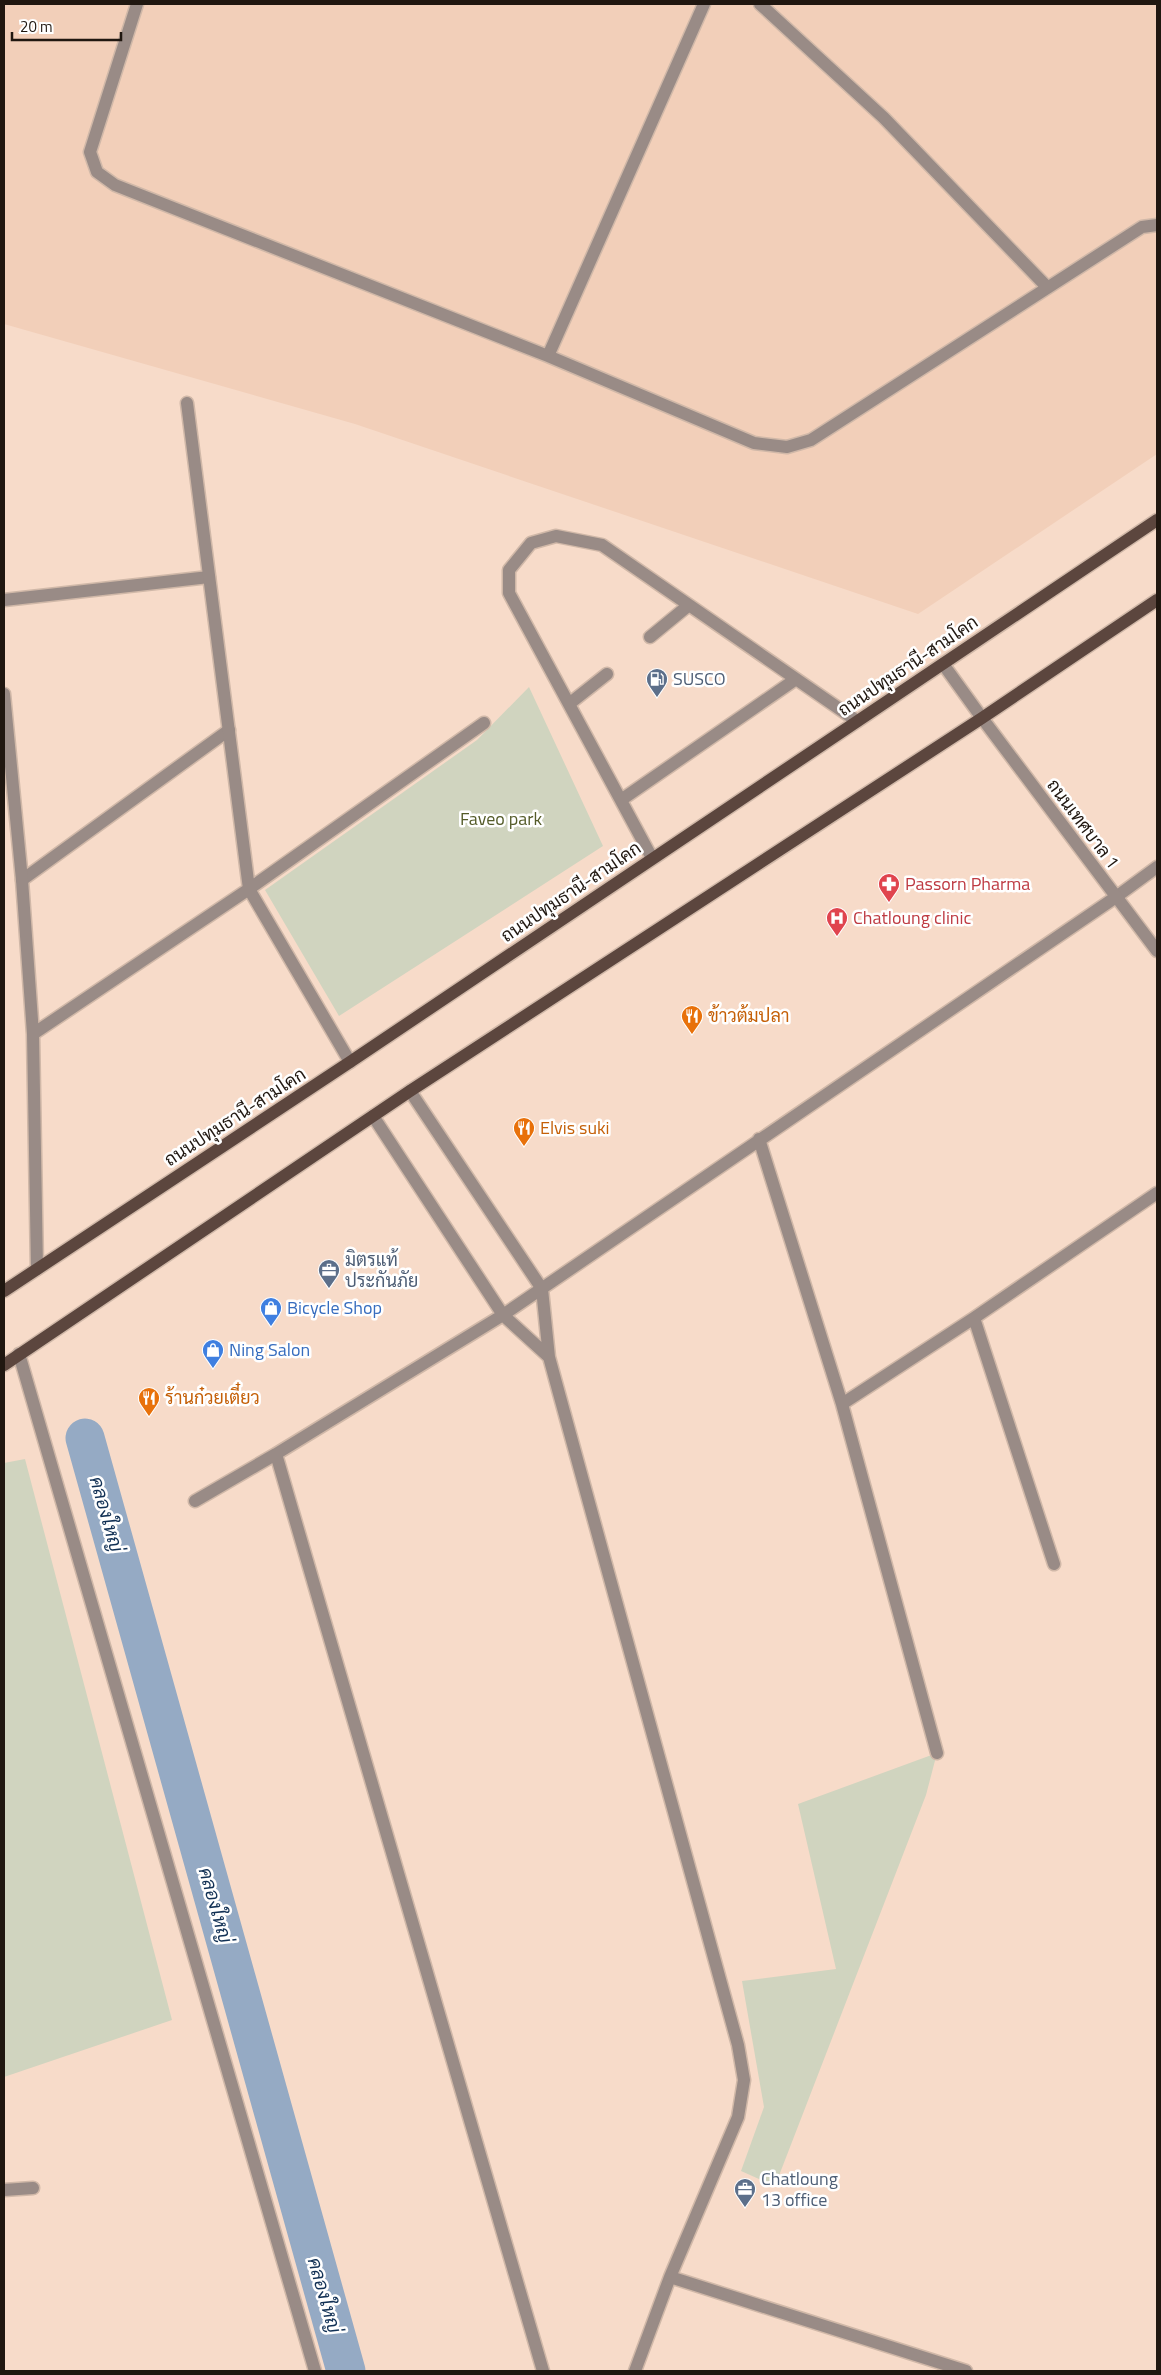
<svg xmlns="http://www.w3.org/2000/svg" width="1161" height="2375" font-family="'Titillium Web',Sarabun,sans-serif">
<rect width="100%" height="100%" fill="#f7dbc9"/>
<!-- built -->
<path fill="#f2cfb9" d="M4,4H1157V454L918,614L355,424L4,324Z"/>
<!-- green -->
<path fill="#d0d4bf" d="M529,687L603,846L339,1016L265,890L477,740Z
M25,1459L172,2020L4,2077V1463Z
M937,1753L926,1795L775,2186L741,2171L764,2107L742,1981L836,1969L798,1804Z"/>
<g fill="none" stroke-linecap="round" stroke-linejoin="round">
<!-- canal -->
<path stroke="#95aac4" stroke-width="39" d="M85,1438L346,2371"/>
<!-- service casing -->
<g stroke="#d0b8a8" stroke-width="15">
<path id="service" d="M137,4L90,152L97,172L115,185L548,356L704,4
M760,4L884,118L1047,287
M548,356L754,443L787,447L811,440L1142,227L1157,225
M4,600L209,577
M650,637L689,605
M569,704L607,674
M621,800L796,679
M652,858L509,593V570L531,543L556,536L602,545L857,721
M22,880L229,730
M1116,897L1157,867"/>
</g>
<!-- minor casing -->
<g stroke="#d0b8a8" stroke-width="15">
<path id="minor" d="M187,403L249,889L350,1062
M943,664L982,718L1157,951
M4,694L22,880L33,1034L37,1269
M33,1034L249,889L484,723
M410,1091L542,1289L549,1357L738,2045L744,2080L738,2117L670,2277L635,2371
M373,1116L503,1315L549,1357
M759,1139L842,1404L937,1753
M974,1318L1054,1564
M19,1354L315,2371
M842,1404L974,1318L1157,1193
M276,1454L503,1315L1116,897
M195,1501L276,1454L543,2371
M4,2190L33,2188
M670,2277L966,2371"/>
</g>
<!-- primary casing -->
<g stroke="#d0b8a8" stroke-width="15">
<path id="primary" d="M4,1291L350,1062L1157,520
M4,1365L410,1091L982,718L1157,600"/>
</g>
<!-- service -->
<use href="#service" stroke="#998b86" stroke-width="12"/>
<!-- minor -->
<use href="#minor" stroke="#998b86" stroke-width="12"/>
<!-- primary -->
<use href="#primary" stroke="#5c463e" stroke-width="12"/>
</g>
<!-- icons -->
<defs>
<g id="fuel-pin" transform="scale(1.125)"><path d="M0 17L-7.5 6A9.5 9.5 0 1 1 7.5 6Z" fill="#5c6f8a" stroke="#fff"/><path d="M-5.5-6h7V0h2V4h1.3V-2.5L3-4.5l.8-.8L6-3V5H2.5V1h-1V6h-7ZM-4.2-4.7v3.2H.2V-4.7Z" fill="#fff"/></g>
<g id="pharmacy-pin" transform="scale(1.125)"><path d="M0 17L-7.5 6A9.5 9.5 0 1 1 7.5 6Z" fill="#e0444e" stroke="#fff"/><path d="M-2-6h4v4h4v4h-4v4h-4v-4h-4v-4h4Z" fill="#fff"/></g>
<g id="hospital-pin" transform="scale(1.125)"><path d="M0 17L-7.5 6A9.5 9.5 0 1 1 7.5 6Z" fill="#e0444e" stroke="#fff"/><path d="M-5-5h3v3.5h4V-5h3V5h-3V1.5h-4V5h-3Z" fill="#fff"/></g>
<g id="restaurant-pin" transform="scale(1.125)"><path d="M0 17L-7.5 6A9.5 9.5 0 1 1 7.5 6Z" fill="#e8710a" stroke="#fff"/><path d="M-5-6h1v4h1v-4h1v4h1v-4h1v5L-1.5 .5V6h-2V.5L-5-1ZM5-6V6H3V1.5H1.5Q1.5-4 5-6Z" fill="#fff"/></g>
<g id="office-pin" transform="scale(1.125)"><path d="M0 17L-7.5 6A9.5 9.5 0 1 1 7.5 6Z" fill="#5c6f8a" stroke="#fff"/><path d="M-6-3h4V-5.5h4V-3h4V5H-6ZM-1-4.5V-3h2v-1.5ZM-6 0V1H6V0Z" fill="#fff"/></g>
<g id="shop-pin" transform="scale(1.125)"><path d="M0 17L-7.5 6A9.5 9.5 0 1 1 7.5 6Z" fill="#3f7fe0" stroke="#fff"/><path d="M-5-2.5h2.3a2.7 3.5 0 0 1 5.4 0H5L5.5 6h-11ZM-1.5-2.5h3a1.5 2.3 0 0 0-3 0Z" fill="#fff"/></g>
</defs>
<g fill-rule="evenodd">
<use href="#fuel-pin" x="657" y="679"/>
<use href="#pharmacy-pin" x="889" y="884"/>
<use href="#hospital-pin" x="837" y="918"/>
<use href="#restaurant-pin" x="692" y="1016"/>
<use href="#restaurant-pin" x="524" y="1128"/>
<use href="#office-pin" x="329" y="1270"/>
<use href="#shop-pin" x="271" y="1308"/>
<use href="#shop-pin" x="213" y="1350"/>
<use href="#restaurant-pin" x="149" y="1398"/>
<use href="#office-pin" x="745" y="2189"/>
</g>
<g text-anchor="middle" stroke-width="5" stroke-linejoin="round" paint-order="stroke">
<!-- street labels -->
<g font-size="18" fill="#201710" stroke="#fff">
<text transform="translate(908 666) rotate(-34)" y="6">ถนนปทุมธานี-สามโคก</text>
<text transform="translate(1083 824) rotate(53)" y="6">ถนนเทศบาล 1</text>
<text transform="translate(571 892) rotate(-34)" y="6">ถนนปทุมธานี-สามโคก</text>
<text transform="translate(235 1117) rotate(-33)" y="6">ถนนปทุมธานี-สามโคก</text>
</g>
<!-- service labels -->
<g font-size="18" fill="#4e5e75" stroke="#fff" text-anchor="start">
<text x="673" y="685">SUSCO</text>
<text x="345" y="1266">มิตรแท้<tspan x="345" dy="21">ประกันภัย</tspan></text>
<text x="761" y="2185">Chatloung<tspan x="761" dy="21">13 office</tspan></text>
</g>
<!-- park labels -->
<g font-size="18" fill="#545b28" stroke="#fff">
<text x="501" y="825">Faveo park</text>
</g>
<!-- health labels -->
<g font-size="18" fill="#be3a42" stroke="#fff" text-anchor="start">
<text x="905" y="890">Passorn Pharma</text>
<text x="853" y="924">Chatloung clinic</text>
</g>
<!-- food labels -->
<g font-size="18" fill="#c56008" stroke="#fff" text-anchor="start">
<text x="708" y="1022">ข้าวต้มปลา</text>
<text x="540" y="1134">Elvis suki</text>
<text x="165" y="1404">ร้านก๋วยเตี๋ยว</text>
</g>
<!-- shop labels -->
<g font-size="18" fill="#366cbe" stroke="#fff" text-anchor="start">
<text x="287" y="1314">Bicycle Shop</text>
<text x="229" y="1356">Ning Salon</text>
</g>
<!-- water labels -->
<g font-size="19" font-style="italic" fill="#123155" stroke="#fff">
<text transform="translate(107 1514) rotate(74)" y="7">คลองใหญ่</text>
<text transform="translate(216 1905) rotate(74)" y="7">คลองใหญ่</text>
<text transform="translate(325 2295) rotate(74)" y="7">คลองใหญ่</text>
</g>
</g>
<!-- border -->
<rect width="1161" height="2375" fill="none" stroke="#201710" stroke-width="10"/>
<!-- scale -->
<path d="M12 32v8h109v-8" fill="none" stroke="#201710" stroke-width="2.5"/>
<text x="20" y="32" font-size="15" fill="#201710" stroke="#ffffff" stroke-width="4" paint-order="stroke">20 m</text>
</svg>
